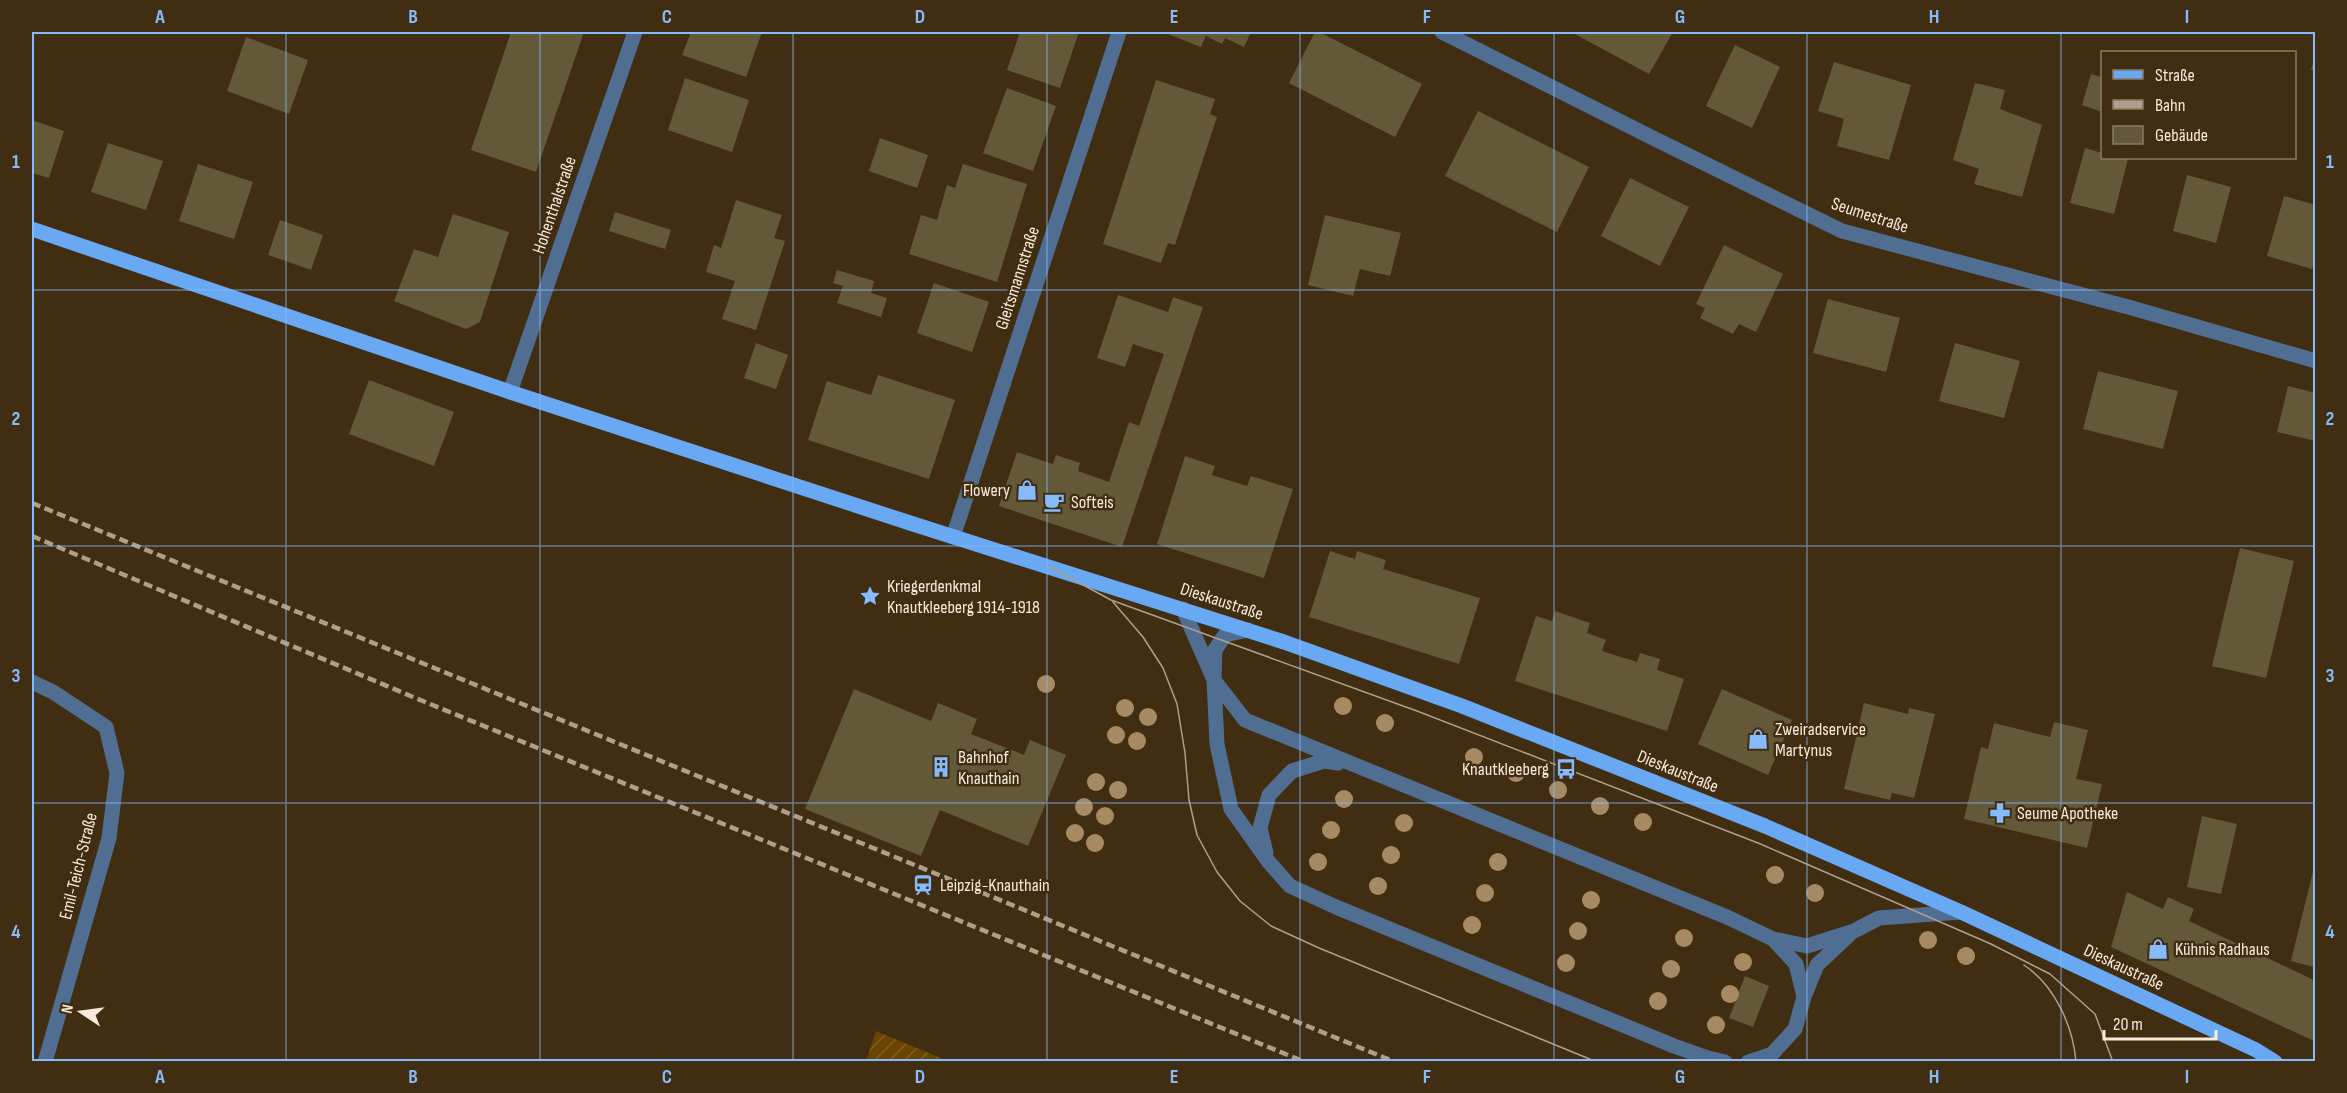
<svg xmlns="http://www.w3.org/2000/svg" width="2347" height="1093" font-family="'Sofia Sans Condensed',sans-serif">
<defs>
<pattern id="garden-furrows" width="10" height="10" patternUnits="userSpaceOnUse" patternTransform="scale(1.5)"><rect width="10" height="10" fill="#6a4501"/><path d="M-1 1l2-2M0 10L10 0M9 11l2-2" fill="none" stroke="#806025"/></pattern>
</defs>
<rect width="100%" height="100%" fill="#412d11"/>
<!-- garden -->
<path fill="url(#garden-furrows)" d="M876,1031L948,1061H866Z"/>
<!-- building -->
<path fill="#635938" d="M511,32H584L536,172L471,150Z
M691,32H762L746,77L682,55Z
M1020,32H1079L1060,88L1007,70Z
M1168,32H1251L1244,47L1225,38L1222,44L1206,36L1201,47L1168,34Z
M1315,32H1319L1422,84L1395,137L1289,83Z
M1571,32H1673L1649,74Z
M246,37L308,60L289,114L227,91Z
M1735,45L1780,67L1752,128L1706,106Z
M2315,56H2316V71L2311,70Z
M1834,62L1911,85L1889,160L1837,146L1844,119L1818,111Z
M2091,74L2102,77V112L2082,105Z
M685,78L749,100L732,152L668,130Z
M1156,80L1215,99L1210,114L1217,117L1175,245L1168,243L1161,263L1103,244Z
M1975,83L2005,90L2000,109L2042,125L2022,197L1974,184L1979,169L1953,160Z
M1007,88L1056,106L1033,171L983,153Z
M1478,111L1589,167L1557,232L1445,176Z
M32,120L64,131L49,178L32,173Z
M880,138L928,155L917,188L869,171Z
M108,143L163,161L146,210L91,192Z
M2085,148L2102,153V158L2128,159L2114,214L2070,203Z
M198,164L253,182L234,239L179,221Z
M963,164L1027,184L997,282L909,254L921,215L937,220L947,185L955,188Z
M2187,175L2231,187L2216,243L2173,231Z
M1630,178L1689,207L1660,266L1601,236Z
M2284,196L2316,205V259L2312,269L2267,256Z
M736,200L782,215L774,238L785,241L756,330L722,319L735,281L706,272L714,245L721,248Z
M615,212L671,230L665,249L609,231Z
M453,214L509,232L480,322L466,329L394,301L414,249L438,257Z
M1325,215L1401,233L1390,276L1360,269L1353,296L1308,285Z
M280,220L323,235L311,270L268,255Z
M1724,245L1783,274L1756,332L1739,324L1733,334L1700,318L1705,308L1696,304Z
M837,270L874,281L871,293L887,298L881,317L837,303L843,286L833,283Z
M934,283L989,302L972,352L917,333Z
M1118,295L1168,312L1173,297L1203,307L1122,547L999,506L1017,452L1053,464L1056,455L1080,463L1078,471L1109,482L1129,422L1139,426L1164,354L1133,344L1125,367L1097,358Z
M1828,299L1900,318L1886,372L1813,353Z
M756,343L788,355L776,389L744,378Z
M1955,343L2020,361L2004,418L1939,401Z
M2098,371L2178,391L2163,449L2083,429Z
M878,375L955,400L929,479L808,440L827,381L871,395Z
M369,380L454,412L434,466L349,434Z
M2288,386L2316,393V441L2277,432Z
M1185,456L1215,466L1212,475L1247,486L1251,476L1293,489L1264,578L1157,544Z
M2240,548L2294,561L2266,678L2212,666Z
M1330,551L1355,559L1357,551L1386,560L1383,569L1480,598L1459,664L1309,617Z
M1555,611L1590,623L1587,633L1606,640L1602,651L1637,662L1640,653L1660,659L1657,670L1684,679L1667,731L1515,681L1536,616L1552,621Z
M854,689L931,721L938,703L977,719L971,734L1024,755L1030,740L1066,755L1028,846L940,810L921,856L805,809Z
M1722,689L1792,720L1768,775L1698,744Z
M1864,703L1908,714L1909,708L1935,714L1914,798L1892,793L1890,800L1844,789Z
M2054,722L2088,730L2076,779L2102,784L2087,848L1964,819L1981,747L1988,749L1994,723L2050,737Z
M2202,816L2237,824L2221,894L2187,887Z
M2315,863L2316,961L2314,967L2291,961Z
M2127,892L2163,909L2168,897L2194,909L2189,921L2316,981V1042L2111,947Z
M1745,976L1769,986L1753,1027L1729,1018Z"/>
<g fill="none" stroke-linecap="round" stroke-linejoin="round">
<!-- minor -->
<path stroke="#506e92" stroke-width="15" d="M1442,32L1655,139L1842,231L2132,308L2316,361
M510,392L635,32
M953,537L1119,32
M1183,609L1214,680L1245,720L1727,917L1773,939L1807,946L1854,931L1879,918L1961,912
M1248,630L1225,635L1215,650L1214,680L1217,744L1231,809L1268,861L1290,886L1336,907L1674,1046L1708,1058L1725,1062
M32,682L53,692L106,727L117,773L109,838L45,1062
M1266,853L1260,828L1269,795L1292,771L1324,761L1338,763
M1773,939L1796,964L1804,997
M1748,1062L1772,1054L1795,1029L1804,997L1817,965L1849,935"/>
<!-- major -->
<path stroke="#69a8f2" stroke-width="15" d="M32,229L510,392L910,523L1284,642L1462,706L1765,826L1961,912L2256,1050L2275,1062"/>
<!-- tram -->
<path stroke="#af9f8a" stroke-width="1.5" d="M1048,566L1111,600L1417,711L1758,843L1991,944L2050,974L2095,1014L2113,1062
M1113,602L1143,637L1163,668L1177,704L1185,753L1189,800L1197,835L1217,872L1240,901L1271,926L1319,948L1597,1062
M2024,965C2055,986 2073,1026 2076,1062"/>
<!-- rail -->
<path stroke="#af9f8a" stroke-width="4.5" stroke-dasharray="9 4.5" stroke-linecap="butt" d="M32,503L1395,1062
M32,536L413,697L1305,1062"/>
</g>
<!-- trees -->
<g fill="#a78a64">
<circle cx="1046" cy="684" r="9"/>
<circle cx="1343" cy="706" r="9"/>
<circle cx="1125" cy="708" r="9"/>
<circle cx="1148" cy="717" r="9"/>
<circle cx="1385" cy="723" r="9"/>
<circle cx="1116" cy="735" r="9"/>
<circle cx="1137" cy="741" r="9"/>
<circle cx="1474" cy="757" r="9"/>
<circle cx="1516" cy="773" r="9"/>
<circle cx="1096" cy="782" r="9"/>
<circle cx="1118" cy="790" r="9"/>
<circle cx="1558" cy="790" r="9"/>
<circle cx="1344" cy="799" r="9"/>
<circle cx="1600" cy="806" r="9"/>
<circle cx="1084" cy="807" r="9"/>
<circle cx="1105" cy="816" r="9"/>
<circle cx="1643" cy="822" r="9"/>
<circle cx="1404" cy="823" r="9"/>
<circle cx="1331" cy="830" r="9"/>
<circle cx="1075" cy="833" r="9"/>
<circle cx="1095" cy="843" r="9"/>
<circle cx="1391" cy="855" r="9"/>
<circle cx="1318" cy="862" r="9"/>
<circle cx="1498" cy="862" r="9"/>
<circle cx="1775" cy="875" r="9"/>
<circle cx="1378" cy="886" r="9"/>
<circle cx="1485" cy="893" r="9"/>
<circle cx="1815" cy="893" r="9"/>
<circle cx="1591" cy="900" r="9"/>
<circle cx="1472" cy="925" r="9"/>
<circle cx="1578" cy="931" r="9"/>
<circle cx="1684" cy="938" r="9"/>
<circle cx="1928" cy="940" r="9"/>
<circle cx="1966" cy="956" r="9"/>
<circle cx="1743" cy="962" r="9"/>
<circle cx="1566" cy="963" r="9"/>
<circle cx="1671" cy="969" r="9"/>
<circle cx="1730" cy="994" r="9"/>
<circle cx="1658" cy="1001" r="9"/>
<circle cx="1716" cy="1025" r="9"/>
</g>
<!-- grid -->
<path fill="none" stroke="#86bbfb" stroke-width="1.5" stroke-opacity="0.55" d="M286,32V1062M540,32V1062M793,32V1062M1047,32V1062M1300,32V1062M1554,32V1062M1807,32V1062M2061,32V1062M32,290H2316M32,546H2316M32,803H2316"/>
<!-- icons -->
<defs>
<g id="shop-bare" transform="scale(1.62)"><path d="M-5-2.5h2.3a2.7 3.5 0 0 1 5.4 0H5L5.5 6h-11ZM-1.5-2.5h3a1.5 2.3 0 0 0-3 0Z" fill="#86bbfb" stroke="#412d11" stroke-width="2.5" paint-order="stroke"/></g>
<g id="cafe-bare" transform="scale(1.62)"><path d="M-5.5-4.5H6V0H3Q3 3.5 0 3.5H-2.5Q-5.5 3.5-5.5 0ZM3-3.2v2h1.7v-2ZM-6 4.5H4V6H-6Z" fill="#86bbfb" stroke="#412d11" stroke-width="2.5" paint-order="stroke"/></g>
<g id="sight-bare" transform="scale(1.62)"><path d="M0-6L1.8-2.2L6-1.7L2.9 1.2L3.7 5.4L0 3.3L-3.7 5.4L-2.9 1.2L-6-1.7L-1.8-2.2Z" fill="#86bbfb" stroke="#412d11" stroke-width="2.5" paint-order="stroke"/></g>
<g id="building-bare" transform="scale(1.62)"><path d="M-4-6H4V6H1V3H-1V6H-4ZM-2.5-4.3h1.7v1.8h-1.7ZM.8-4.3h1.7v1.8H.8ZM-2.5-1h1.7V.8h-1.7ZM.8-1h1.7V.8H.8Z" fill="#86bbfb" stroke="#412d11" stroke-width="2.5" paint-order="stroke"/></g>
<g id="bus-bare" transform="scale(1.62)"><path d="M-5-6H5V4H4V6H2V4H-2V6H-4V4H-5ZM-3.5-4V0h7V-4ZM-3.5 1.2v1.5H-2V1.2ZM2 1.2v1.5H3.5V1.2Z" fill="#86bbfb" stroke="#412d11" stroke-width="2.5" paint-order="stroke"/></g>
<g id="pharmacy-bare" transform="scale(1.62)"><path d="M-2-6h4v4h4v4h-4v4h-4v-4h-4v-4h4Z" fill="#86bbfb" stroke="#412d11" stroke-width="2.5" paint-order="stroke"/></g>
<g id="station-bare" transform="scale(1.62)"><path d="M-3-6H3Q5-6 5-4V2Q5 4 3 4L4.5 6H3L1.5 4h-3L-3 6H-4.5L-3 4Q-5 4-5 2V-4Q-5-6-3-6ZM-3.5-4v3h7v-3ZM-3.5 1v1.5H-2V1ZM2 1v1.5H3.5V1Z" fill="#86bbfb" stroke="#412d11" stroke-width="2.5" paint-order="stroke"/></g>
</defs>
<g fill-rule="evenodd">
<use href="#shop-bare" x="1027" y="490"/>
<use href="#cafe-bare" x="1054" y="502"/>
<use href="#sight-bare" x="870" y="596"/>
<use href="#shop-bare" x="1758" y="739"/>
<use href="#building-bare" x="941" y="767"/>
<use href="#bus-bare" x="1566" y="769"/>
<use href="#pharmacy-bare" x="2000" y="813"/>
<use href="#station-bare" x="923" y="885"/>
<use href="#shop-bare" x="2158" y="949"/>
</g>
<g text-anchor="middle" stroke-width="5" stroke-linejoin="round" paint-order="stroke">
<!-- street labels -->
<g font-size="18" fill="#f7eada" stroke="#412d11">
<text transform="translate(554 205) rotate(-71)" y="6">Hohenthalstraße</text>
<text transform="translate(1870 215) rotate(18)" y="6">Seumestraße</text>
<text transform="translate(1017 278) rotate(-72)" y="6">Gleitsmannstraße</text>
<text transform="translate(1222 601) rotate(18)" y="6">Dieskaustraße</text>
<text transform="translate(1678 771) rotate(22)" y="6">Dieskaustraße</text>
<text transform="translate(78 866) rotate(-76)" y="6">Emil-Teich-Straße</text>
<text transform="translate(2124 967) rotate(25)" y="6">Dieskaustraße</text>
</g>
<!-- poi labels -->
<g font-size="18" fill="#f7eada" stroke="#412d11" text-anchor="start">
<text x="1010" y="496" text-anchor="end">Flowery</text>
<text x="1071" y="508">Softeis</text>
<text x="887" y="592">Kriegerdenkmal<tspan x="887" dy="21">Knautkleeberg 1914-1918</tspan></text>
<text x="1775" y="735">Zweiradservice<tspan x="1775" dy="21">Martynus</tspan></text>
<text x="958" y="763">Bahnhof<tspan x="958" dy="21">Knauthain</tspan></text>
<text x="1549" y="775" text-anchor="end">Knautkleeberg</text>
<text x="2017" y="819">Seume Apotheke</text>
<text x="940" y="891">Leipzig-Knauthain</text>
<text x="2175" y="955">Kühnis Radhaus</text>
</g>
</g>
<!-- border -->
<rect width="2347" height="1093" fill="none" stroke="#412d11" stroke-width="66"/>
<!-- legend -->
<rect x="2101" y="51" width="195" height="108" fill="#412d11" stroke="#8a7961" stroke-width="1.5"/>
<rect x="2113" y="70" width="30" height="9" fill="#69a8f2" stroke="#8a7961" stroke-width="1.5"/>
<text x="2155" y="81" font-size="18" fill="#f7eada">Straße</text>
<rect x="2113" y="100" width="30" height="9" fill="#af9f8a" stroke="#8a7961" stroke-width="1.5"/>
<text x="2155" y="111" font-size="18" fill="#f7eada">Bahn</text>
<rect x="2113" y="126" width="30" height="18" fill="#635938" stroke="#8a7961" stroke-width="1.5"/>
<text x="2155" y="141" font-size="18" fill="#f7eada">Gebäude</text>
<!-- north arrow -->
<g transform="translate(81 1012) rotate(283)" stroke="#412d11" stroke-width="4.5" paint-order="stroke">
<path d="M0-4.5L10 22L0 15L-10 22Z" fill="#f7eada"/>
<text y="-9" font-size="16" font-weight="bold" text-anchor="middle" fill="#f7eada">N</text>
</g>
<!-- scale -->
<path d="M2104 1030v9h112v-9" fill="none" stroke="#f7eada" stroke-width="3"/>
<text x="2113" y="1030" font-size="18" fill="#f7eada" stroke="#412d11" stroke-width="4.5" paint-order="stroke">20 m</text>
<rect x="33" y="33" width="2281" height="1027" fill="none" stroke="#86bbfb" stroke-width="2"/>
<g font-size="20" text-anchor="middle" font-weight="bold" fill="#86bbfb">
<text x="160" y="23">A</text>
<text x="413" y="23">B</text>
<text x="667" y="23">C</text>
<text x="920" y="23">D</text>
<text x="1174" y="23">E</text>
<text x="1427" y="23">F</text>
<text x="1680" y="23">G</text>
<text x="1934" y="23">H</text>
<text x="2187" y="23">I</text>
<text x="16" y="168">1</text>
<text x="2330" y="168">1</text>
<text x="16" y="425">2</text>
<text x="2330" y="425">2</text>
<text x="16" y="682">3</text>
<text x="2330" y="682">3</text>
<text x="16" y="938">4</text>
<text x="2330" y="938">4</text>
<text x="160" y="1083">A</text>
<text x="413" y="1083">B</text>
<text x="667" y="1083">C</text>
<text x="920" y="1083">D</text>
<text x="1174" y="1083">E</text>
<text x="1427" y="1083">F</text>
<text x="1680" y="1083">G</text>
<text x="1934" y="1083">H</text>
<text x="2187" y="1083">I</text>
</g>
</svg>
